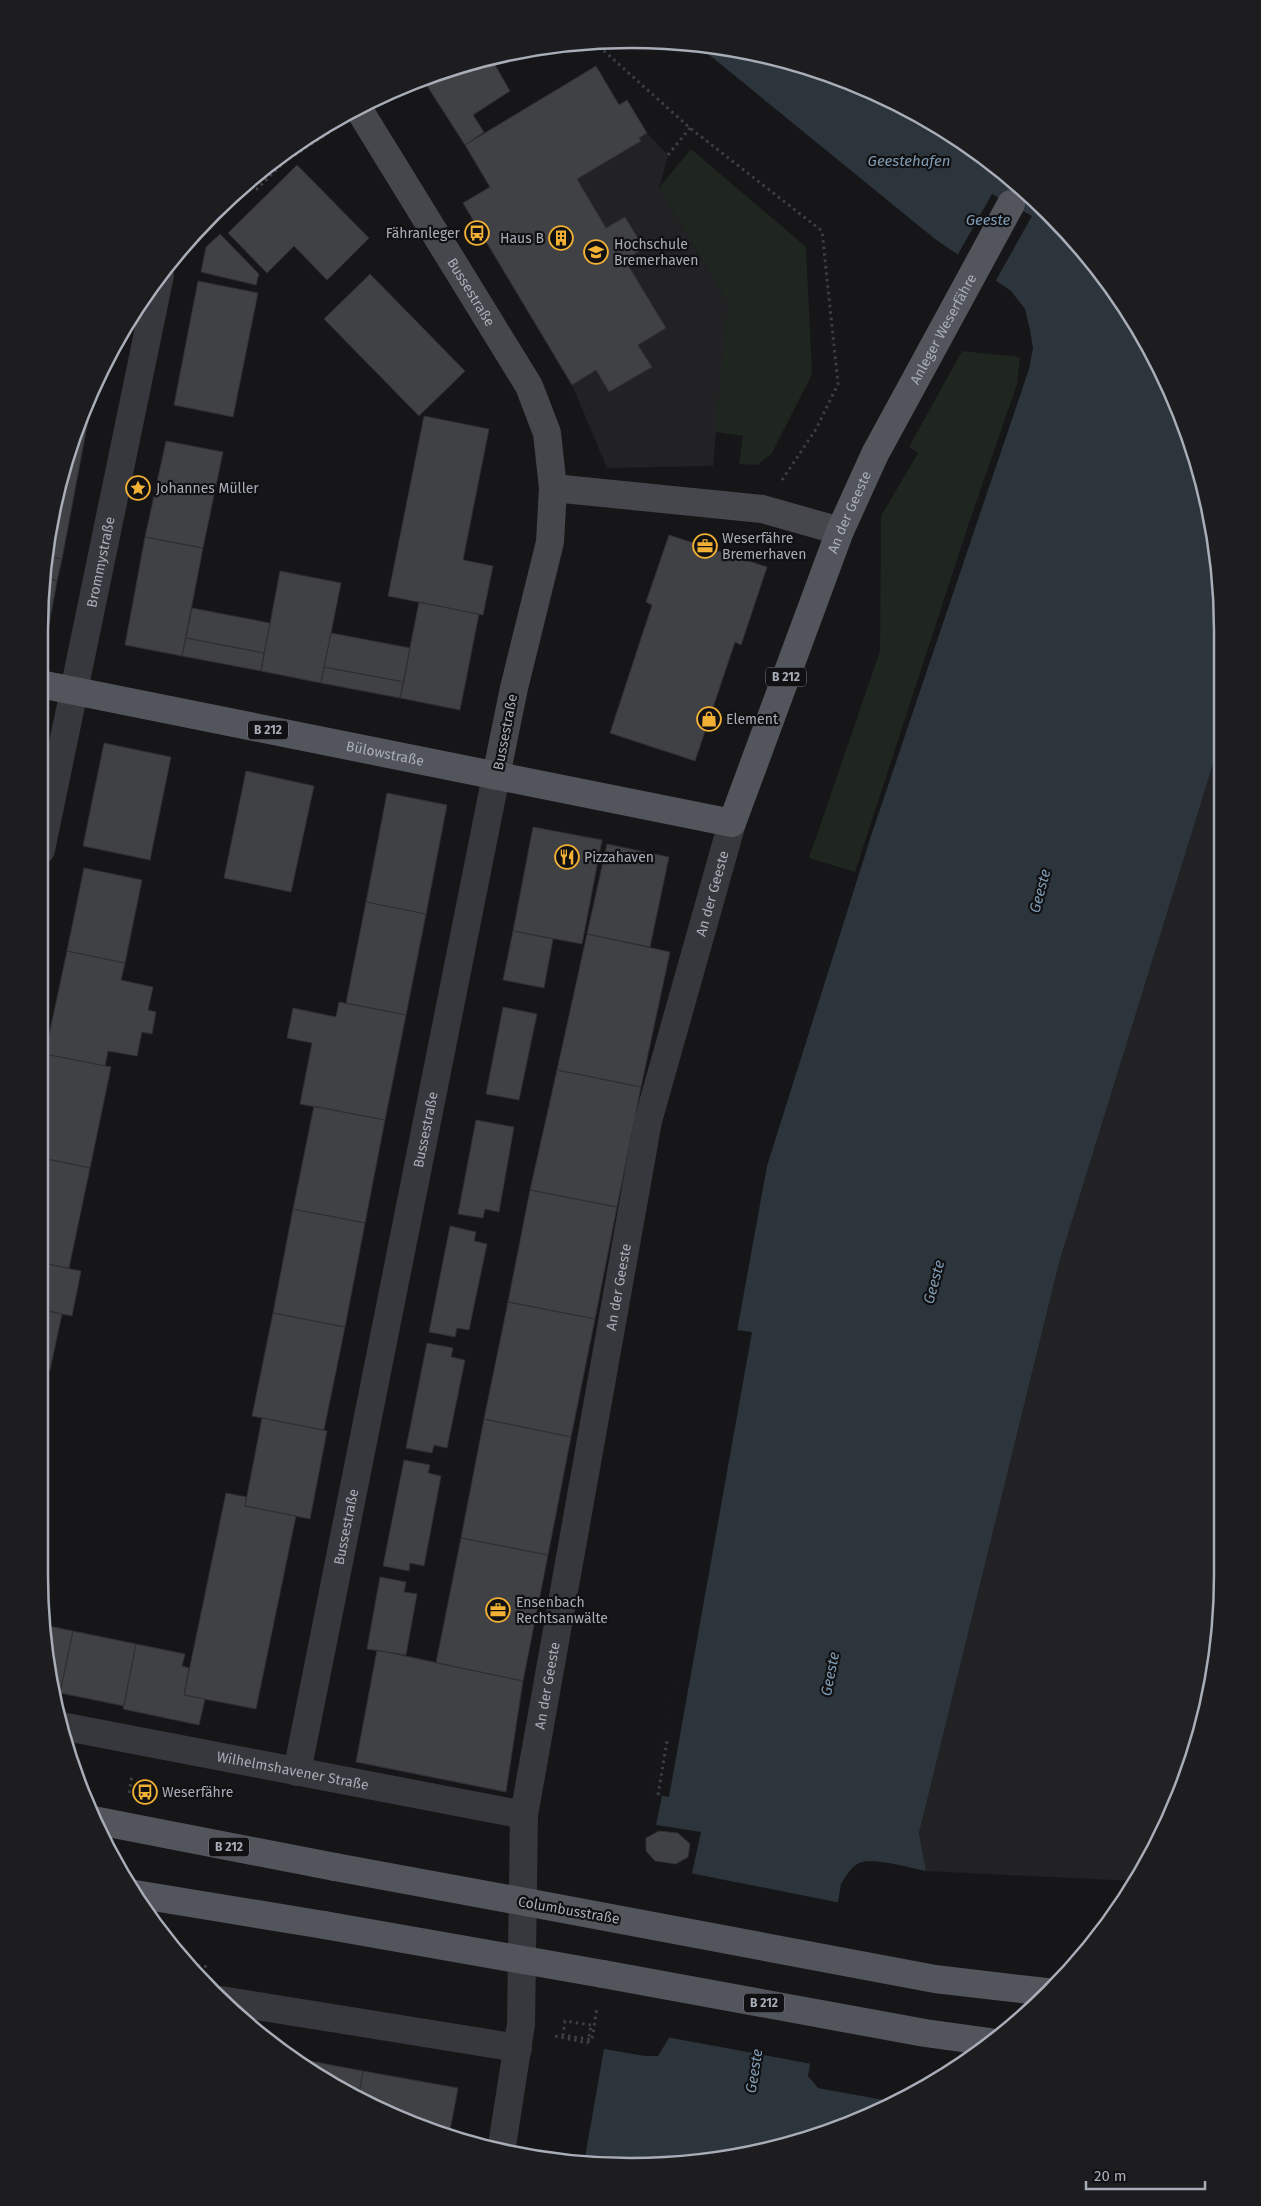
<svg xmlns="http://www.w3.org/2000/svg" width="1261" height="2206" font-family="'Fira Sans',sans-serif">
<rect width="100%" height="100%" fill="#161618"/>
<!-- built -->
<path fill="#222225" d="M596,66L619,105L627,100L647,133L668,155L659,188L728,302L713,466L607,468L572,385L463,203L490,186L465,145Z
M1221,738V1614L1191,1766L1134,1881L926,1871L919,1833L1059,1263Z"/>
<!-- green -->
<path fill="#1e261f" d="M691,149L806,247L812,374L772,453L757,465L739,464L743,436L715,432L728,302L659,188Z
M962,351L1020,357L1017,384L1005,419L969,523L855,872L809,858L880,651L881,516L918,453L909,447Z"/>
<!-- water -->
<path fill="#2c353c" d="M697,45L746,50L857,84L959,138L1049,212L1143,334L1191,441L1221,592V738L1059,1263L919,1833L926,1871C912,1868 872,1857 859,1863C850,1868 846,1876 841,1884L808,2076L818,2088L889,2101L887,2107L857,2122L746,2156L669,2166L584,2163L604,2049L645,2056H658L669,2038L692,1873L701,1832L656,1825L662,1796L653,1794L767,1166L871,836L1029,369L1033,348L1030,330L1025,309L1011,291L935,239Z"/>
<!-- pier -->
<path fill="#161618" d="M992,194L1032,216L995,282L957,256Z
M736,1330L752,1332L669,1797L653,1794Z
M690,1873L841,1903L812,2064L666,2037Z"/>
<!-- building -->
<path fill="#404145" stroke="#303034" d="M491,58L510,91L473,115L484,132L465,145L422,78Z
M596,66L619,105L627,100L647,133L639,138L641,141L577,179L606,228L625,217L644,248L625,260L666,328L638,345L652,367L609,392L596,370L572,385L463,203L490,187L465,145Z
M297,165L369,238L327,280L294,246L267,273L228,233Z
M220,234L259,274L256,285L201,272L206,247Z
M370,274L465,371L419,416L324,319Z
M198,281L258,293L233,417L174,405Z
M93,395L88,421L80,420Z
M424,416L489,429L463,560L493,566L483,615L388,596Z
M80,420L88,421L62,559L47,556L70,440Z
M166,441L223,452L203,548L145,537Z
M669,535L767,567L741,645L735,642L695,761L610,733L652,605L646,602Z
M145,537L203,548L182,656L125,645Z
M47,556L62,559L57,581L46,578L40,610V592Z
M280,571L341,583L321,683L261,671Z
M46,578L57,581L48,630L40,628V610Z
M419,602L479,614L460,710L400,698Z
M192,608L270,623L264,653L186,638Z
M331,633L410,648L404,682L324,667Z
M186,638L264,653L261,671L182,656Z
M324,667L404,682L400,698L321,683Z
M104,743L171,757L150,860L83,846Z
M246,771L314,786L291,892L224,878Z
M387,793L447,805L426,914L366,902Z
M533,827L602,840L582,944L513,931Z
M607,844L669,857L650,947L587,934Z
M84,868L142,880L125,963L67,951Z
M366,902L426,914L406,1015L346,1003Z
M513,931L553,939L544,988L503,980Z
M587,934L670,952L641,1087L557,1070Z
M67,951L125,963L121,980L153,987L148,1010L156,1012L152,1034L142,1032L137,1056L108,1051L105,1066L45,1054Z
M339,1002L406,1015L385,1120L300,1104L312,1043L287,1038L293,1008L336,1017Z
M503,1007L537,1014L519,1100L486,1094Z
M45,1054L111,1067L90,1168L42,1158V1071Z
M557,1070L641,1087L617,1207L530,1190Z
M314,1106L385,1120L365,1223L293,1209Z
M476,1120L514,1127L499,1212L485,1209L483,1218L458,1214Z
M42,1158L90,1168L69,1268L42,1263Z
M530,1190L617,1207L595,1319L508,1302Z
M293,1209L365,1223L345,1327L273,1313Z
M450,1226L476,1232L474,1241L487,1244L469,1330L457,1328L455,1337L429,1332Z
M42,1263L81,1271L72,1316L43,1310Z
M508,1302L595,1319L571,1437L484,1419Z
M43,1310L62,1314L50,1370L43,1369Z
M273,1313L345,1327L324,1430L252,1416Z
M427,1343L453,1348L451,1357L465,1360L447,1448L434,1445L432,1453L406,1448Z
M43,1369L49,1370L43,1400Z
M262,1418L327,1431L310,1519L245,1506Z
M484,1419L571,1437L548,1555L461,1538Z
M404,1460L430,1465L428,1473L441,1476L424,1566L410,1563L409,1571L383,1566Z
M226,1493L246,1497L245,1506L296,1516L256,1709L184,1695Z
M461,1538L548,1555L523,1681L436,1663Z
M380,1577L406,1582L404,1592L417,1594L406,1655L367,1649Z
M44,1625L73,1631L60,1693L53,1692L44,1653Z
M73,1631L136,1644L124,1706L60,1693Z
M136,1644L185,1654L182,1666L189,1668L184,1695L205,1699L199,1725L123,1709Z
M377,1650L523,1681L506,1792L356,1762Z
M659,1831L678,1833L690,1844L688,1857L676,1864L655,1861L646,1851V1838Z
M289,2057L363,2071L358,2100L302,2067Z
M363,2071L458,2088L449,2136L369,2106L358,2100Z"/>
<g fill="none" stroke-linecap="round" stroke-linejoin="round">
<!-- path -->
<path stroke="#3d3f44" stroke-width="3" stroke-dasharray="2.5 4" stroke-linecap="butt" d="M594,42L690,128L822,231L838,384L816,429L782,480
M668,155L690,128
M243,187L257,189L284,162L331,131
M129,1793L132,1775
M658,1795L667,1741
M185,1963L209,1967
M591,2025L565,2021L563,2035L592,2040L597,2007
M555,2036L588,2043"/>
<!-- street -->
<g stroke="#37383d" stroke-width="28">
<path id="s1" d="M41,850L160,275"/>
<path id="s2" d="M61,1726L524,1815"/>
<path id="s3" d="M297,1772L496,776"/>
<path d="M220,2000L518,2048"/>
<path id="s4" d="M501,2152L521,2024L524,1815L648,1121L732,823"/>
</g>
<!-- secondary -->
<g stroke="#45474d" stroke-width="28">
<path id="s5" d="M358,108L529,386L547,433L553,488L550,542L514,688L496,776"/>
<path d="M553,488L762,509L840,531"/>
</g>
<!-- primary -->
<g stroke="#53555c" stroke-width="28">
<path id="s6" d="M40,684L732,823L840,531L875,454L1011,204"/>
<path d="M93,1820L335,1867"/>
<path d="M135,1894L324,1925"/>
<path d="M531,1903L935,1979L1046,1992"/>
<path d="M603,1974L925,2033L990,2042"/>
</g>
<!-- path-bridge -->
<path stroke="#3d3f44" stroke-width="3" stroke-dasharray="2.5 4" stroke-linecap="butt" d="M588,2043L591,2025"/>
<!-- primary-bridge -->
<path stroke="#53555c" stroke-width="28" d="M335,1867L531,1903
M324,1925L603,1974"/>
</g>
<!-- icons -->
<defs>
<g id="bus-ring" transform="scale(1.25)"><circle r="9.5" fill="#111113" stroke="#f2b134" stroke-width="1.5"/><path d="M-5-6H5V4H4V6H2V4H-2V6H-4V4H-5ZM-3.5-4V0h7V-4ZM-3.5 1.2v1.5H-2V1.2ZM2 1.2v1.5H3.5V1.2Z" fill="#f2b134"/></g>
<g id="building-ring" transform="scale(1.25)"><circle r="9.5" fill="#111113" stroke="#f2b134" stroke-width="1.5"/><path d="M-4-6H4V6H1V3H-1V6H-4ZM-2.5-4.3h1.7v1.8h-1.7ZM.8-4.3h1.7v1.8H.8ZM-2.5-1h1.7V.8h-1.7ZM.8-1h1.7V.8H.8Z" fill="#f2b134"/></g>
<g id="university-ring" transform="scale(1.25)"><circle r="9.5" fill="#111113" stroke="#f2b134" stroke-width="1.5"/><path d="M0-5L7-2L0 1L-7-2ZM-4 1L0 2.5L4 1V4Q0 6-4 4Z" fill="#f2b134"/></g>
<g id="sight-ring" transform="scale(1.25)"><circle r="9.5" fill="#111113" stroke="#f2b134" stroke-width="1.5"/><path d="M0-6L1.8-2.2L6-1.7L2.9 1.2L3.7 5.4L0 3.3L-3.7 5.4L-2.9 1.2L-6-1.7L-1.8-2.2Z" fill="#f2b134"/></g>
<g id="office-ring" transform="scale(1.25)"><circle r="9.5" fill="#111113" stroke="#f2b134" stroke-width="1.5"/><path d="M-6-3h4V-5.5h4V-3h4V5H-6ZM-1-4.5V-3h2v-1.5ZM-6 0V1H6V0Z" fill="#f2b134"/></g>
<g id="shop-ring" transform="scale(1.25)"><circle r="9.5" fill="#111113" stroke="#f2b134" stroke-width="1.5"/><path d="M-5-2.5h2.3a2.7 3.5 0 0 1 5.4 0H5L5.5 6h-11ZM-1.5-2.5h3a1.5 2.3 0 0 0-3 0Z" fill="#f2b134"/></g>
<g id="restaurant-ring" transform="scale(1.25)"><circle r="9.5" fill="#111113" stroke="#f2b134" stroke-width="1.5"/><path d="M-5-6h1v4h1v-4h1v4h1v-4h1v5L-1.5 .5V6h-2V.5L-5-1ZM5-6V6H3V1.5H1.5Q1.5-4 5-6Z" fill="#f2b134"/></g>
</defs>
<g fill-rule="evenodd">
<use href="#bus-ring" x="477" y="233"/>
<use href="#building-ring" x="561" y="238"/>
<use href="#university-ring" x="596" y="252"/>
<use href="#sight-ring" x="138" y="488"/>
<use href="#office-ring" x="705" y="546"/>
<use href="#shop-ring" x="709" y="719"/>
<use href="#restaurant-ring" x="567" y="857"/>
<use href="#office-ring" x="498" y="1610"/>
<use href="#bus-ring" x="145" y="1792"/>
</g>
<g text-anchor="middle" stroke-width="4.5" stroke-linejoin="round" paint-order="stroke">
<!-- shield labels -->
<g fill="#111113" stroke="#7b7e86" stroke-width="1">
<rect x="766" y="667.5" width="40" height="19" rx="4"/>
<rect x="248" y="720.5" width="40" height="19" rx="4"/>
<rect x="209" y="1837.5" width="40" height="19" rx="4"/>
<rect x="744" y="1993.5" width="40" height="19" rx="4"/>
</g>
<g font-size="12" font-weight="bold" fill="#a8adb8">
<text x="786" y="681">B 212</text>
<text x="268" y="734">B 212</text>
<text x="229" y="1851">B 212</text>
<text x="764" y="2007">B 212</text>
</g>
<!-- poi labels -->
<g font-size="14" fill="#a8adb8" stroke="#111113" text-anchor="start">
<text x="460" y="238" text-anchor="end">Fähranleger</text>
<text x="544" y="243" text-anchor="end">Haus B</text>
<text x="614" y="249">Hochschule<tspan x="614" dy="16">Bremerhaven</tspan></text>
<text x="156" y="493">Johannes Müller</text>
<text x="722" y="543">Weserfähre<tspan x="722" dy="16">Bremerhaven</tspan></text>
<text x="726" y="724">Element</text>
<text x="584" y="862">Pizzahaven</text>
<text x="516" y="1607">Ensenbach<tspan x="516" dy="16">Rechtsanwälte</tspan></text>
<text x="162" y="1797">Weserfähre</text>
</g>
<!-- street labels -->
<g font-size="14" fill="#a8adb8" stroke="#111113">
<text dy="5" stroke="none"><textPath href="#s5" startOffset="216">Bussestraße</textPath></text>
<text dy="5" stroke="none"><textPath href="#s6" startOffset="1244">Anleger Weserfähre</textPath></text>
<text dy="5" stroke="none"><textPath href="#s6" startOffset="1038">An der Geeste</textPath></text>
<text dy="5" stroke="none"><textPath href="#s1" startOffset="294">Brommystraße</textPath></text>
<text transform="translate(505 732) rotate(-79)" y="5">Bussestraße</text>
<text dy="5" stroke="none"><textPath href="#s6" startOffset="352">Bülowstraße</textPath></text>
<text dy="5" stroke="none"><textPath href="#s4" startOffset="1280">An der Geeste</textPath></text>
<text dy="5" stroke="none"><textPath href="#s3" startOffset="655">Bussestraße</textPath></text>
<text dy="5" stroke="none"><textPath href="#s4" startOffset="875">An der Geeste</textPath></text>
<text dy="5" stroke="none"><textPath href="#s3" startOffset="250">Bussestraße</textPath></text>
<text dy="5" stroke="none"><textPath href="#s4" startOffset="470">An der Geeste</textPath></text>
<text dy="5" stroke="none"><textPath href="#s2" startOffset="236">Wilhelmshavener Straße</textPath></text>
<text transform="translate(569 1910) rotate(10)" y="5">Columbusstraße</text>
</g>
<!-- water labels -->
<g font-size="15" font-style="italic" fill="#7f9bb3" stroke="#111113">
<text x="909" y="166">Geestehafen</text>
<text x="988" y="225">Geeste</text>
<text transform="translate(1040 891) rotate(-75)" y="5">Geeste</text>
<text transform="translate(934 1282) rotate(-75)" y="5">Geeste</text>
<text transform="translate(830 1674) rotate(-79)" y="5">Geeste</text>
<text transform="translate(754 2071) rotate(-81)" y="5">Geeste</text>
</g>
</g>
<!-- crop -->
<path d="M0 0H1261V2206H0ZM631 48H631A583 583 0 0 1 1214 631V1575A583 583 0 0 1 631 2158H631A583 583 0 0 1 48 1575V631A583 583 0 0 1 631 48Z" fill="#1d1d20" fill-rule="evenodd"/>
<path fill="none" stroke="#a8adb8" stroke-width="2.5" d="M631 48H631A583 583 0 0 1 1214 631V1575A583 583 0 0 1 631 2158H631A583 583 0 0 1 48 1575V631A583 583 0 0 1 631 48Z"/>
<!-- scale -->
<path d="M1086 2181v8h119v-8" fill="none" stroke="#a8adb8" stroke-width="2.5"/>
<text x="1094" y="2181" font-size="15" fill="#a8adb8" stroke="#111113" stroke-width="4" paint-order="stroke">20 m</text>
</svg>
